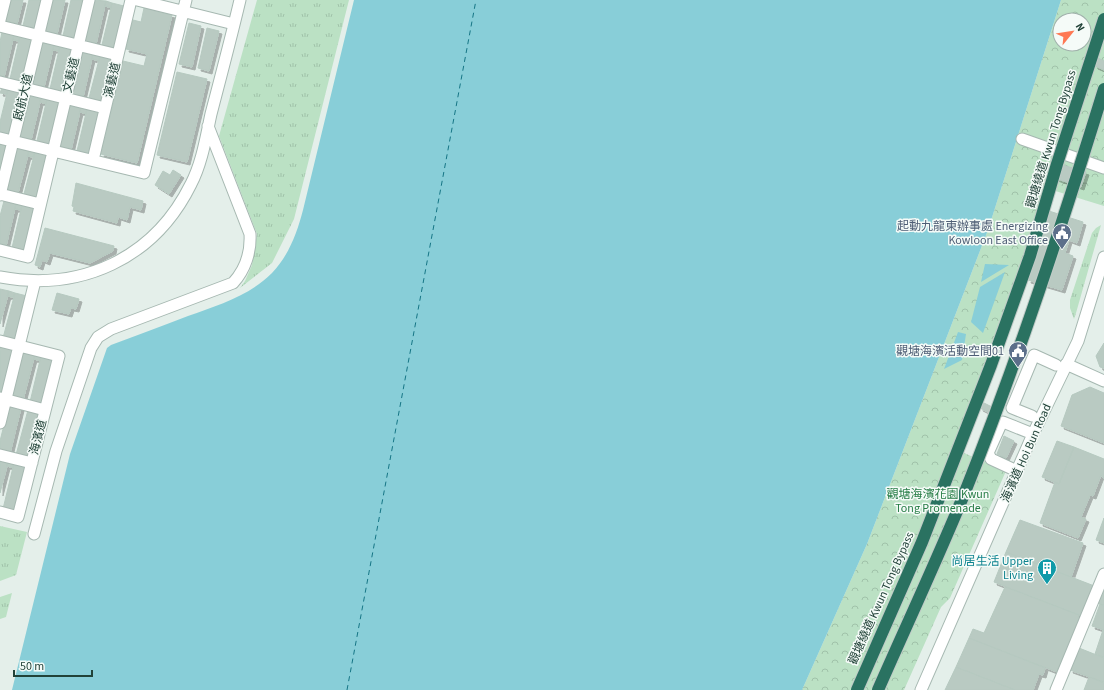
<svg xmlns="http://www.w3.org/2000/svg" width="1104" height="690" font-family="'Source Sans 3','Noto Sans TC',sans-serif">
<defs>
<pattern id="grass-tufts" width="24" height="20" patternUnits="userSpaceOnUse"><rect width="24" height="20" fill="#bbe1c4"/><path d="M3 7l-1-3M5 7V3M7 7l1-3M15 17l-1-3M17 17v-4M19 17l1-3" fill="none" stroke="#a0c2a9"/></pattern>
<pattern id="forest-crowns" width="20" height="18" patternUnits="userSpaceOnUse"><rect width="20" height="18" fill="#bbe1c4"/><path d="M2 6a3 3 0 1 1 6 0M12 15a3 3 0 1 1 6 0" fill="none" stroke="#a0c2a9"/></pattern>
<filter id="shadow"><feDropShadow dx="3" dy="3" stdDeviation="0" flood-color="#0004"/></filter>
</defs>
<rect width="100%" height="100%" fill="#e4efea"/>
<!-- grass -->
<path fill="url(#grass-tufts)" d="M257,0H349L294,219L272,263L240,288L245,281L252,265L257,234L219,136Z
M1101,225L1076,313L1074,319L1070,308V300L1092,233L1096,228Z
M0,526L27,532L16,575L0,581Z
M12,593L6,617L0,619V597Z"/>
<!-- forest -->
<path fill="url(#forest-crowns)" fill-rule="evenodd" d="M1061,0H1104V206L1049,189L957,450L1006,471L950,598L941,607L904,690H802L867,544L988,230ZM1060,20H1084V44H1060Z"/>
<!-- water -->
<path fill="#88ced8" d="M354,0H1061L988,230L867,544L802,690H12L70,454L107,348L111,345C137,335 163,326 188,316C218,305 249,296 272,273C289,255 297,233 303,210Z
M985,264L1009,265L981,282Z
M1005,272L983,333L971,322L980,287Z
M958,332L966,334L962,360L944,369Z"/>
<g fill="none" stroke-linecap="round" stroke-linejoin="round">
<!-- ferry -->
<path stroke="#157585" stroke-width="1" stroke-dasharray="5 4" stroke-linecap="butt" d="M347,690L476,0"/>
</g>
<!-- building -->
<path fill="#b9cac2" stroke="#b6c9c0" filter="url(#shadow)" d="M10,0H23L17,24L5,21Z
M29,0H42L35,29L23,26Z
M52,0H65L57,34L44,31Z
M71,0H84L75,38L63,36Z
M94,0L106,1L96,44L84,41Z
M106,1L112,3L111,8L105,6Z
M112,3L124,6L114,48L102,45Z
M144,8L172,15L137,163L101,154L123,61L144,66L147,54L126,49L133,20L141,22Z
M189,23L201,26L192,67L179,64Z
M207,28L219,31L209,71L198,68Z
M2,32L14,35L4,77L0,76V42Z
M14,35L20,36L19,41L13,40Z
M20,36L33,39L22,82L10,79Z
M42,42L54,45L44,87L32,84Z
M54,45L60,46L59,51L53,50Z
M60,46L72,49L62,91L50,89Z
M81,51L93,54L83,97L71,94Z
M93,54L100,56L99,61L92,59Z
M100,56L112,59L102,101L89,98Z
M1098,58L1104,61V70L1095,66Z
M177,72L207,79L187,162L157,155Z
M2,88L8,89L7,94L0,93Z
M8,89L20,92L10,135L0,132V122Z
M29,95L41,98L31,140L19,137Z
M41,98L47,99L46,104L40,102Z
M47,99L59,102L49,144L37,141Z
M69,104L81,107L71,150L59,147Z
M81,107L87,109L86,114L80,112Z
M87,109L99,112L89,154L77,151Z
M0,144L7,145L0,175Z
M16,148L29,151L18,193L6,190Z
M29,151L35,152L33,157L27,156Z
M35,152L47,155L37,198L24,194Z
M1053,162L1086,172L1081,187L1049,176Z
M173,170L181,175L169,194L155,185L163,171L170,175Z
M76,183L143,201L141,210L130,207L127,220L118,217L117,223L73,211L74,207L72,206Z
M4,201L16,204L6,246L0,245V216Z
M16,204L22,205L21,210L15,209Z
M22,205L34,208L24,251L12,248Z
M1049,211L1083,222L1077,243L1069,240L1065,253L1073,256L1062,290L1028,280Z
M45,228L114,246L113,251L90,263L50,253L47,262L42,260L40,267L35,265Z
M0,289L9,291L0,324Z
M9,291L15,293L13,297L7,296Z
M15,293L27,296L16,341L3,338Z
M57,293L79,299L76,309L71,308L69,314L52,310Z
M1104,343V368L1100,367L1096,356Z
M1,346L14,349L2,395L0,394V351Z
M23,351L35,354L23,400L11,397Z
M35,354L41,356L40,361L34,359Z
M41,356L54,359L42,405L30,402Z
M1090,387L1104,393V443L1061,426L1072,395Z
M982,402L992,407L990,413L980,408Z
M9,405L21,408L10,453L0,451V441Z
M28,410L40,413L29,458L16,455Z
M1004,436L1014,441L1006,458L997,454Z
M1057,441L1074,447L1059,484L1042,477Z
M1074,447L1104,459V479L1101,475L1093,496L1090,495L1081,517L1086,519L1078,538L1040,523L1055,482L1059,484Z
M0,459L8,462L0,493Z
M8,462L14,463L13,468L7,466Z
M14,463L27,466L15,512L3,509Z
M1104,518V543L1096,540Z
M1020,520L1083,543L1071,577L1006,552Z
M1006,552L1097,587L1084,617L994,582Z
M1104,584V605L1097,603Z
M1005,587L1079,615L1078,618L1083,620L1062,670L1058,668L1057,672L969,638L973,629L984,633Z
M1100,604L1104,606V630L1092,626Z
M1103,630L1104,631V657L1095,654Z
M969,638L1045,668L1043,675L1039,674L1033,690H1015L956,667Z
M1079,648L1104,658V682L1070,670Z
M956,667L1015,690H945Z
M1089,677L1104,683V690H1084Z"/>
<g fill="none" stroke-linecap="round" stroke-linejoin="round">
<!-- minor casing -->
<g stroke="#a6b8b1" stroke-width="13">
<path id="minor" d="M137,0L234,24
M0,20L5,0
M0,26L118,55
M0,82L105,108
M0,138L144,173L186,0
M1022,139L1104,168
M93,160L131,0
M0,194L40,204
M0,195L47,0
M0,250L28,257L89,0
M0,277C81,292 154,259 191,184C202,163 206,137 211,114C221,76 231,38 240,0
M0,341L59,356L18,517L0,512
M1066,364L1104,381
M0,398L45,410
M1032,416L1012,408L1034,355L1056,365
M0,423L35,281
M0,455L32,463
M1017,471L991,459L988,453L1001,424L1003,422L1033,434
M34,534L56,451L91,348L98,337L111,329L233,283C245,270 251,252 250,234L208,126
M921,690L1033,434L1078,341L1104,257
M1056,690L1104,574"/>
</g>
<!-- minor -->
<use href="#minor" stroke="#fff" stroke-width="11"/>
<!-- highway-bridge casing -->
<g stroke="#c1cac7" stroke-width="14" stroke-linecap="butt">
<path id="highway-bridge" d="M857,690L922,542L991,365L1030,256L1057,164L1104,19
M878,690C907,624 938,558 965,492C1018,360 1062,225 1104,89"/>
</g>
<!-- highway-bridge -->
<use href="#highway-bridge" stroke="#2a7261" stroke-width="12"/>
</g>
<!-- icons -->
<defs>
<g id="civic-pin" transform="scale(1)"><path d="M0 17L-7.5 6A9.5 9.5 0 1 1 7.5 6Z" fill="#5c6f8a" stroke="#f5fbf8"/><path d="M-.6-6.5H3V-4.5H.6V-3L4-1V1h2V6H-6V1h2V-1L-.6-3ZM-1.2 2.5V6h2.4V2.5Z" fill="#fff"/></g>
<g id="building-pin" transform="scale(1)"><path d="M0 17L-7.5 6A9.5 9.5 0 1 1 7.5 6Z" fill="#0f9aa8" stroke="#f5fbf8"/><path d="M-4-6H4V6H1V3H-1V6H-4ZM-2.5-4.3h1.7v1.8h-1.7ZM.8-4.3h1.7v1.8H.8ZM-2.5-1h1.7V.8h-1.7ZM.8-1h1.7V.8H.8Z" fill="#fff"/></g>
</defs>
<g fill-rule="evenodd">
<use href="#civic-pin" x="1062" y="233"/>
<use href="#civic-pin" x="1018" y="351"/>
<use href="#building-pin" x="1047" y="568"/>
</g>
<g text-anchor="middle" stroke-width="3" stroke-linejoin="round" paint-order="stroke">
<!-- street labels -->
<g font-size="12" fill="#214238" stroke="#f5fbf8">
<text transform="translate(71 75) rotate(-77)" y="4">文藝道</text>
<text transform="translate(112 80) rotate(-77)" y="4">演藝道</text>
<text transform="translate(23 97) rotate(-77)" y="4">啟航大道</text>
<text transform="translate(1051 139) rotate(-73)" y="4">觀塘繞道 Kwun Tong Bypass</text>
<text transform="translate(38 437) rotate(-76)" y="4">海濱道</text>
<text transform="translate(1026 453) rotate(-66)" y="4">海濱道 Hoi Bun Road</text>
<text transform="translate(881 598) rotate(-66)" y="4">觀塘繞道 Kwun Tong Bypass</text>
</g>
<!-- service labels -->
<g font-size="12" fill="#4e5e75" stroke="#f5fbf8" text-anchor="end">
<text x="1048" y="230">起動九龍東辦事處 Energizing<tspan x="1048" dy="14">Kowloon East Office</tspan></text>
<text x="1004" y="355">觀塘海濱活動空間01</text>
</g>
<!-- park labels -->
<g font-size="12" fill="#277d46" stroke="#f5fbf8">
<text x="938" y="498">觀塘海濱花園 Kwun<tspan x="938" dy="14">Tong Promenade</tspan></text>
</g>
<!-- culture labels -->
<g font-size="12" fill="#0d838f" stroke="#f5fbf8" text-anchor="end">
<text x="1033" y="565">尚居生活 Upper<tspan x="1033" dy="14">Living</tspan></text>
</g>
</g>
<!-- north arrow -->
<g transform="translate(1072 32) rotate(60)"><circle r="19" fill="#f5fbf8" stroke="#a0b1ab"/>
<path d="M0-3L7 15L0 10L-7 15Z" fill="#fe7853"/>
<text y="-6" font-size="11" font-weight="bold" text-anchor="middle" fill="#214238">N</text>
</g>
<!-- scale -->
<path d="M14 670v6h78v-6" fill="none" stroke="#214238" stroke-width="2"/>
<text x="20" y="670" font-size="12" fill="#214238" stroke="#f5fbf8" stroke-width="3" paint-order="stroke">50 m</text>
</svg>
